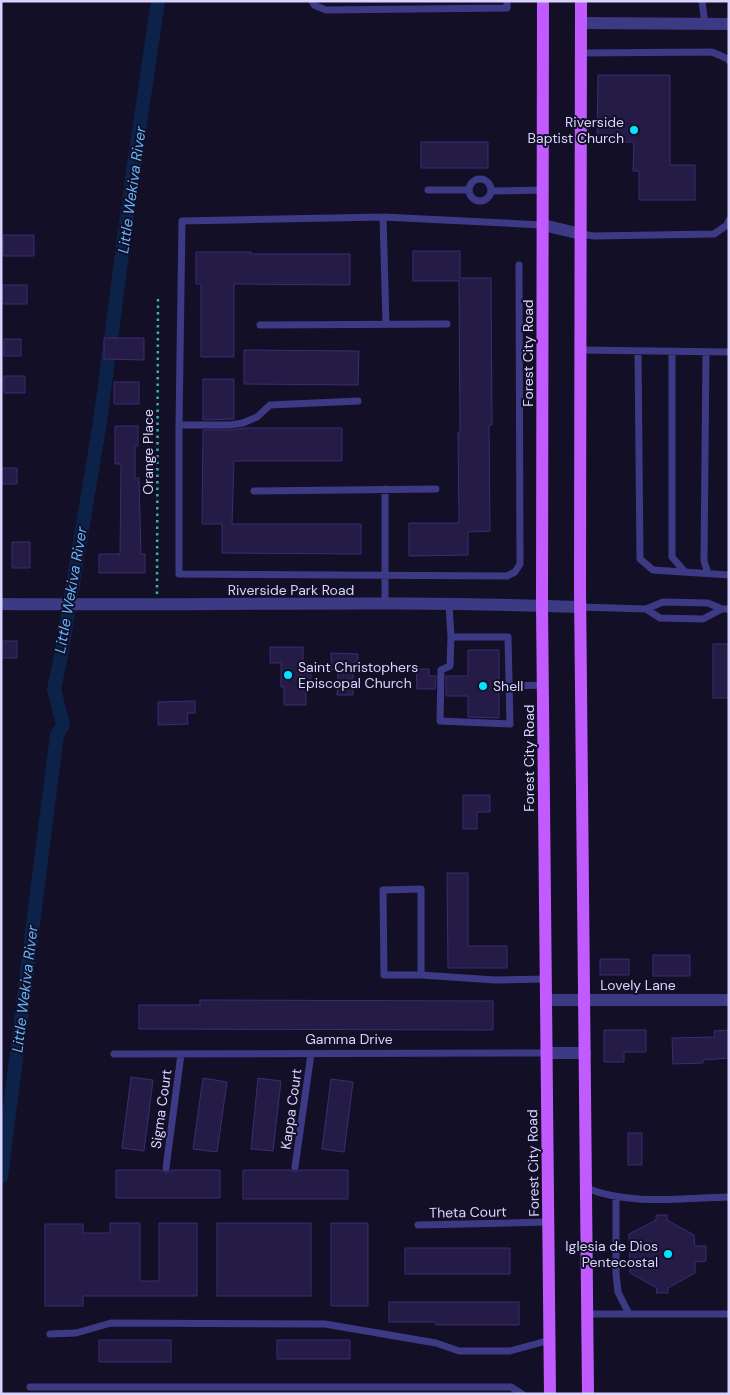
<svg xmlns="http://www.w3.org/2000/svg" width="730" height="1395" font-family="'DM Sans',sans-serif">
<rect width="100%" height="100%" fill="#130f26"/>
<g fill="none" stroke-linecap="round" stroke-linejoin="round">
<!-- canal -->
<path stroke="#0c2248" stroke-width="14" d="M1,1177L57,735L63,725L54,689L61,656L100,422L132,178L158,1"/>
</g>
<!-- building -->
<path fill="#241b47" stroke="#3b2d73" d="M598,75H670V165H695V200H639V171H633L634,142H597Z
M421,142H488V168H421Z
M3,235H34V256H3Z
M413,251H460V278H491L492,425H489L490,531L468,532V555L409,556V523H459L458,432H460L459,281H413Z
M196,252H251V254H350V285L234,284V357H201V284H196Z
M2,285H27V304H2Z
M104,338H144V360L104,359Z
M4,339H21V356H4Z
M244,350L359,351L358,385L244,384Z
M4,376H25V393H4Z
M203,379H234V419L203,420Z
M114,382H139V404H114Z
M115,426H138V446H135V478H139L141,554H145V573H99V554H120L121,464H115Z
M245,428H342V461H234L232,524H361V554L222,553V524H202L203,430H230Z
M1,468H17V484H1Z
M12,542H30V568H12Z
M1,641H17V658H1Z
M713,644H729V698H713Z
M270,647H303V673H311V688H306V705H284V687H281V663H270Z
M468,650H499V718L468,717V696H446V676H468Z
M331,653L358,654L357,670H353V695H337L338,670H331Z
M416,669H429V676H436L435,689H417Z
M195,701V713H187L188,724L158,725V702Z
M463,795H490V812H477V829H463Z
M447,873H468V946H507V968H448Z
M653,955H690V976H653Z
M600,959H629V975H600Z
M200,1000L493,1001V1030L139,1029V1005H200Z
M604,1030H646V1052H624V1062H604Z
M729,1030V1058L703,1060V1063L673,1064L672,1038L715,1037L714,1031Z
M131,1077L153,1080L144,1151L122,1148Z
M203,1078L227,1082L217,1152L193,1149Z
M258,1078L281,1081L273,1151L251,1149Z
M331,1079L353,1082L344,1152L322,1149Z
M628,1133H642V1165H628Z
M116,1170H161L166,1173L171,1170H220V1198H116Z
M243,1170H291L295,1172L299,1170H348V1199H243Z
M656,1215H667V1220L694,1235L695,1246H706V1261L695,1262V1273L668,1288V1293H656L657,1288L630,1273L629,1234L656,1220Z
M110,1223H140V1281H159V1223H197V1296H83V1306H45V1224H83V1233H110Z
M217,1223H311V1296H217Z
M331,1223H368V1306H331Z
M405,1248H510V1274H405Z
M389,1302H519V1325H436V1322H389Z
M99,1340H171V1362H99Z
M277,1340H350V1359H277Z"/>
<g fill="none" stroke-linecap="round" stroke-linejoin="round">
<!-- path -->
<path stroke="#2fb8b0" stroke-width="2.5" stroke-dasharray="2.5 4" stroke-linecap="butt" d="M157,594L158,298"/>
<!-- service -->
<path stroke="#3d3a85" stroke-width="7" d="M312,1L314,5L326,10L507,8V1
M702,1L705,24
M581,53L712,52L728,59L729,61
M469 190a11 11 0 1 1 22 0a11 11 0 1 1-22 0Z
M428,190H469
M491,191L543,190
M383,217L386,324
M581,234L594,236L714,234L727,225L729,220
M519,265L520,564L515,572L507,576L179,574V425L182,221L383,217L543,225
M260,325L447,324
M580,350L729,352
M638,351L640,559L653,570L729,575
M672,352V557L685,572
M706,352L704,561L708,573
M179,425H230L243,423L257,417L270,405L358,401
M254,491L436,489
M385,604V489
M449,605L451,637L450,666L441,670L440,721L510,724L508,637H451
M580,607L646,609L663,602L708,603L722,609H729
M646,609L660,618L703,619L722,609
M509,686L544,685
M421,975V889L383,890L384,975H421L495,980L546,979
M114,1054L547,1053
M295,1167L311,1054
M166,1168L181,1054
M586,1188C631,1206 681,1198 729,1197
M616,1197V1274L618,1292L629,1314
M418,1225L548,1222
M587,1314H729
M50,1334L76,1333L111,1323L325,1324L436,1343L459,1351H510L550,1340
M30,1387H511L522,1394"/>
<!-- minor -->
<path stroke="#3d3a85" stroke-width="12" d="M581,23L729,24
M543,225L581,234
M546,1000H729
M547,1053H585"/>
<!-- tertiary -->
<path stroke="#3d3a85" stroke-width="12" d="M1,604C194,606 388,600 580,607"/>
<!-- primary -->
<path stroke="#c25bff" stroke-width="12" d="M543,1L542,606L550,1394
M581,1L580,589L588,1394"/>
</g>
<!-- markers -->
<g fill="#00e5ff" stroke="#130f26" stroke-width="2">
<circle cx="634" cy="130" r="5"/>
<circle cx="288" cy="675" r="5"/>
<circle cx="483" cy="686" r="5"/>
<circle cx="668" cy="1254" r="5"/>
</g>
<g text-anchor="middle" stroke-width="4" stroke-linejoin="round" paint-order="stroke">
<!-- poi labels -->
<g font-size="14" fill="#d9d4ff" stroke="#130f26" text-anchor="end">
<text x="624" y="127">Riverside<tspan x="624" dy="16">Baptist Church</tspan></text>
<text x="298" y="672" text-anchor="start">Saint Christophers<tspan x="298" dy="16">Episcopal Church</tspan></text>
<text x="493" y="691" text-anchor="start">Shell</text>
<text x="658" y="1251">Iglesia de Dios<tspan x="658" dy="16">Pentecostal</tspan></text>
</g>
<!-- street labels -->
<g font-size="14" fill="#d9d4ff" stroke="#130f26">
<text transform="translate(528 353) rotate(-90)" y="5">Forest City Road</text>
<text transform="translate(148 452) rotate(-90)" y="5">Orange Place</text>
<text x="291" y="595">Riverside Park Road</text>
<text transform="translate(529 758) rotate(-90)" y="5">Forest City Road</text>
<text x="638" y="990">Lovely Lane</text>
<text x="349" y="1044">Gamma Drive</text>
<text transform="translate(161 1109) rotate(-82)" y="5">Sigma Court</text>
<text transform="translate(291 1109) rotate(-82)" y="5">Kappa Court</text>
<text transform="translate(533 1163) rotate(-91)" y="5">Forest City Road</text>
<text transform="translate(468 1212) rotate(-1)" y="5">Theta Court</text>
</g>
<!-- water labels -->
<g font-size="15" font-style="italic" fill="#62b6ff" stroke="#130f26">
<text transform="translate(132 190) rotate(-82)" y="5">Little Wekiva River</text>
<text transform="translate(71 590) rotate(-80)" y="5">Little Wekiva River</text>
<text transform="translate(25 989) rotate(-83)" y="5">Little Wekiva River</text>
</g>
</g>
<!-- border -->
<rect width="730" height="1395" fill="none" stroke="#d9d4ff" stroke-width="5"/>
</svg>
